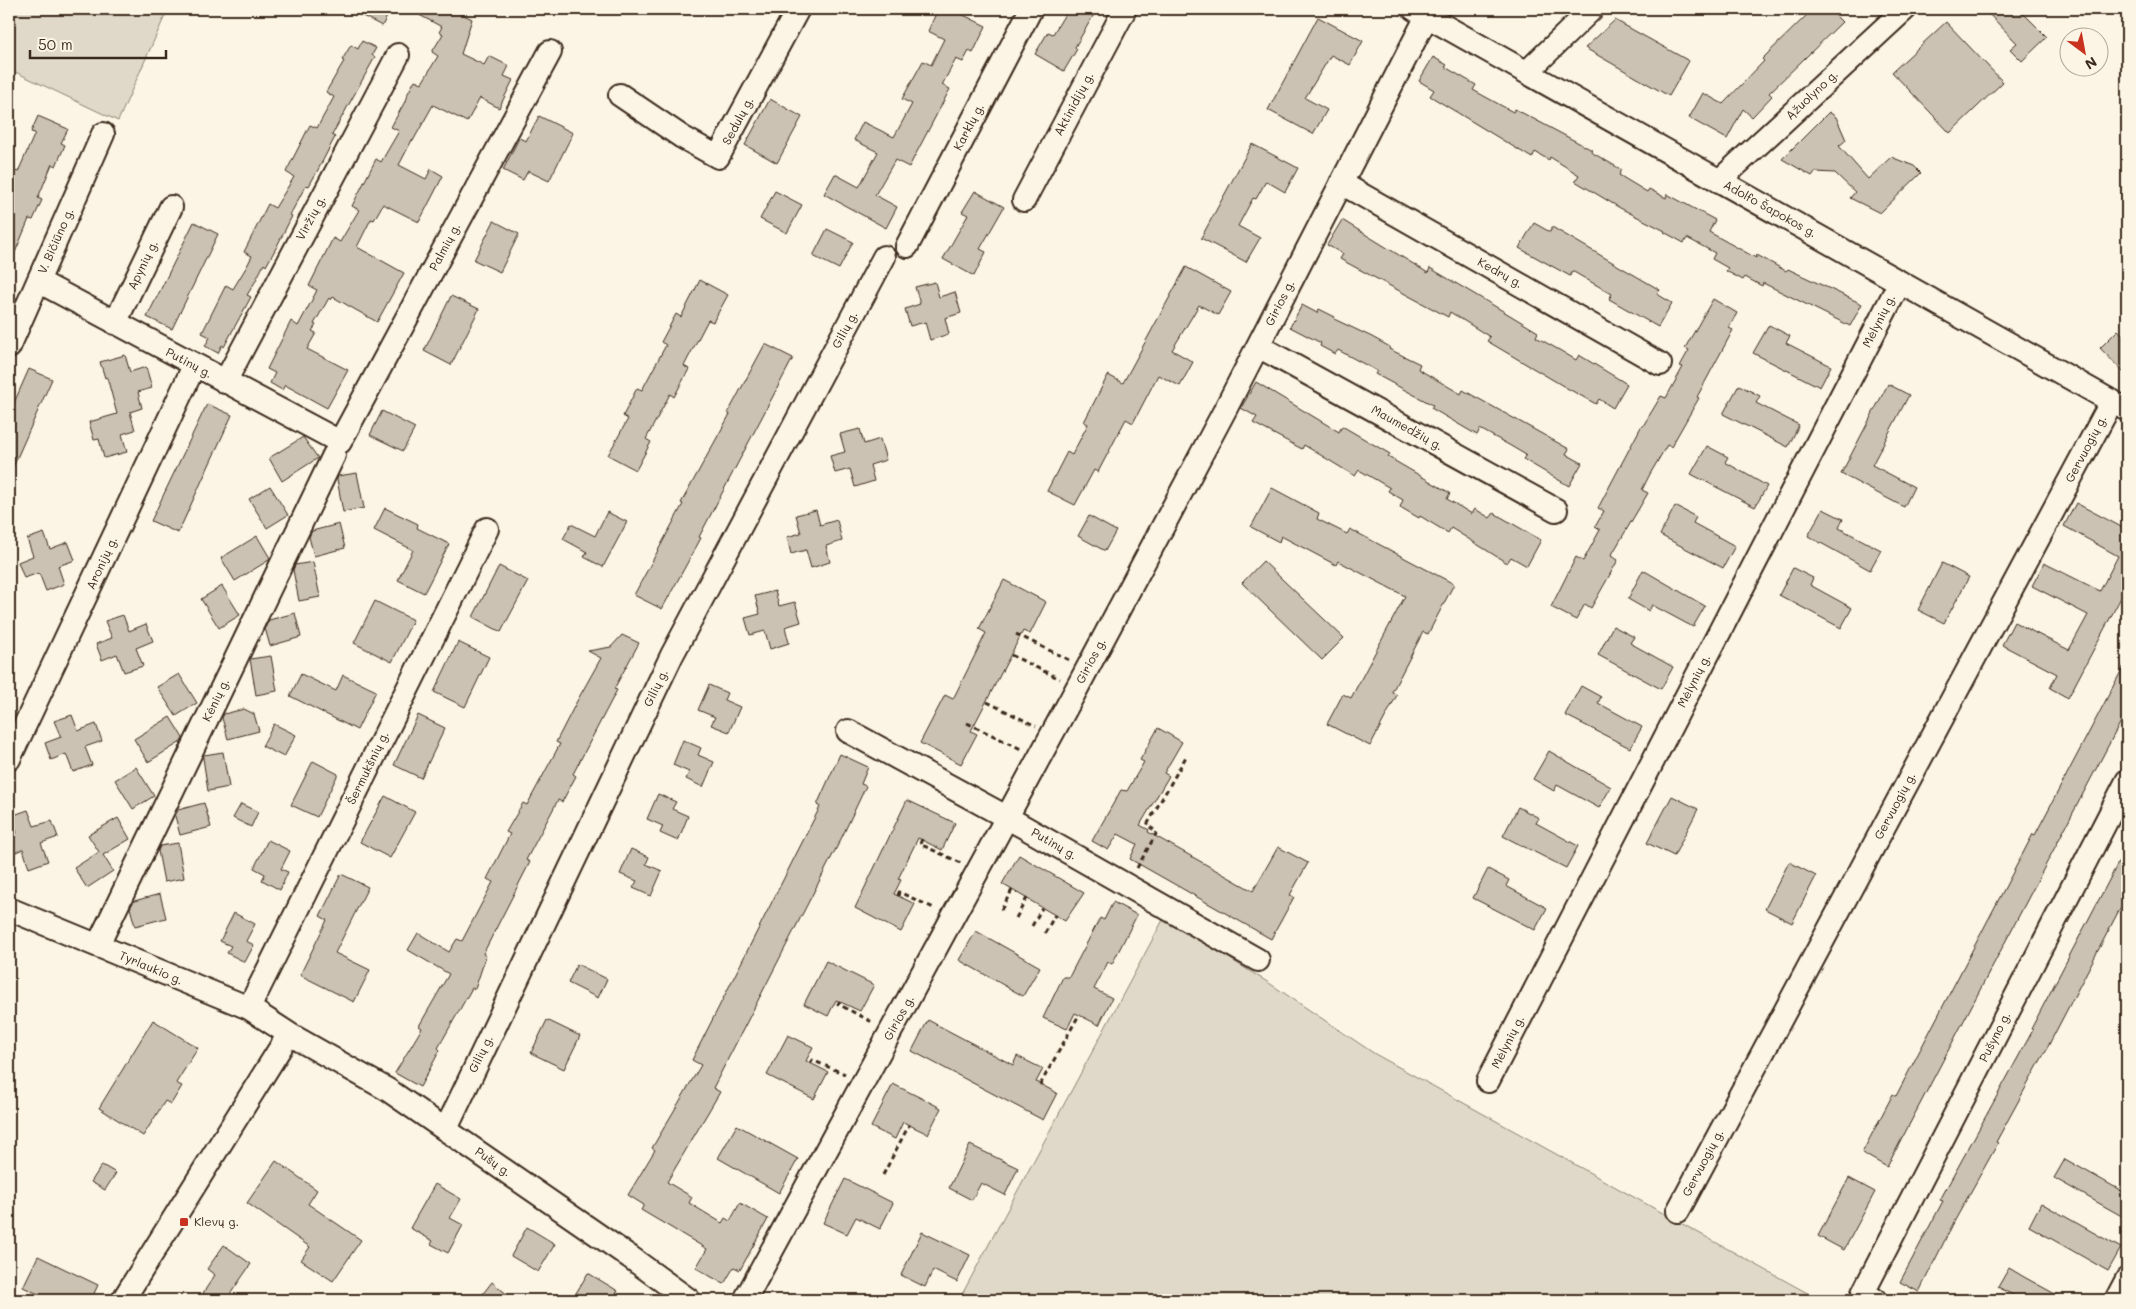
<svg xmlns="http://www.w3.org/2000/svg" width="2136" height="1309" font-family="Mali,sans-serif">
<rect width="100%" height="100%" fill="#fcf5e5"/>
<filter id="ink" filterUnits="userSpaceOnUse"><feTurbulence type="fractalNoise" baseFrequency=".02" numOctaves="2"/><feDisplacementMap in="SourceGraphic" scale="10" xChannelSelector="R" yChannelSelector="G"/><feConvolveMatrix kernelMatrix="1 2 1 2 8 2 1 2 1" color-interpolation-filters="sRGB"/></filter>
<g filter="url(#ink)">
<!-- green -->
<path fill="#e0d8c8" stroke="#8e8173" d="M9,9H168L118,121L9,69Z
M1164,918L1269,983L1375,1054L1820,1300H959Z"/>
<!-- building -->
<path fill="#ccc2b3" stroke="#3b2a1e" d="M349,9H391L382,26Z
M408,9H452L472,19L461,54L484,65L489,56L509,66L504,76L513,80L499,108L480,98L467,122L433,105L413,141L412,140L399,165L426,179L431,169L443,176L419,222L383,204L374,220L371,219L357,247L404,273L377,322L333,297L331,300L329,298L314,324L316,325L312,331L316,333L307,349L348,370L327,408L285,385L282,390L270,383L275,373L267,369L291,321L298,326L312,300L317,290L309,286L333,238L340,242L359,210L352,206L376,159L381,162L399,131L391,127L408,96L407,95L415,80L422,83L438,56L432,52L443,34L439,32L442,27Z
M938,9H951L986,26L973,53L969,51L963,62L956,59L942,85L950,89L909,167L895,160L875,195L897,207L886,228L824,194L835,174L859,187L878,152L854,140L863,122L894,137L912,104L902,99L923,61L931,65L944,39L928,31Z
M1068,9H1097L1075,47L1077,49L1064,71L1035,54L1048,32L1053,34Z
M1813,9H1829L1842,22L1769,93L1772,96L1752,117L1743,109L1727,139L1689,118L1703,93L1723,104L1764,61L1762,59Z
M1984,9H2019L2047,37L2022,61L2010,49L2017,43Z
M1318,17L1363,41L1350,65L1331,55L1305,98L1327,110L1313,134L1268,110Z
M1615,20L1689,61L1669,96L1585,48Z
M1946,22L2003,82L1950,133L1892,72Z
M362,41L376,48L372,55L375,57L332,135L335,137L319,168L309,186L306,185L290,215L292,216L276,248L266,266L264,264L255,282L247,295L251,297L234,328L224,347L222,345L218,353L205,346L210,337L202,333L226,285L233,289L247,266L252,256L244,252L268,204L275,208L294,177L286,172L310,125L317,128L334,97L326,92L344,61L342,60L351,45L358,49Z
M1433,57L1447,65L1445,67L1476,85L1473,90L1513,112L1515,109L1592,150L1591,152L1622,170L1619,175L1647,192L1649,189L1666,198L1667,194L1715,220L1709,232L1756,258L1757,255L1786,271L1788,269L1862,304L1850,326L1763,283L1762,286L1745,277L1743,280L1726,271L1728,268L1712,259L1715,253L1687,238L1684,243L1664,232L1665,231L1620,208L1575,181L1579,175L1550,157L1549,160L1535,152L1532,158L1430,96L1434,90L1419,81Z
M770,99L802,117L777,163L745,145Z
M1829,112L1836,117L1846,140L1839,146L1868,179L1891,157L1914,166L1921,173L1880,213L1850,198L1855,192L1835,173L1815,172L1812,176L1782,159Z
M38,116L68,129L61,143L65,145L56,166L52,164L38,198L42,200L33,220L29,219L9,267V185L15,171L18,172L35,133L31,132Z
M539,116L573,133L549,181L528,171L523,180L503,170L519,138L526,141Z
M1252,144L1298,168L1285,192L1266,181L1256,199L1253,198L1238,226L1260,238L1246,262L1201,238Z
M775,191L802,205L787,233L760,219Z
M975,191L1004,207L980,249L986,252L974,276L943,259L968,215L962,212Z
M1342,220L1428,273L1430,268L1508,314L1538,332L1536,337L1561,351L1576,360L1579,355L1627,384L1613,408L1599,399L1596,404L1565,387L1487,341L1490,337L1450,312L1448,317L1340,259L1343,254L1327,245Z
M494,221L519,234L500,272L474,260Z
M194,222L218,234L172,329L147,317Z
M1534,223L1550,232L1552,227L1660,290L1657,294L1672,303L1658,327L1609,299L1612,294L1572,271L1570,276L1519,248Z
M827,229L853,242L839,269L813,256Z
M1186,267L1231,292L1218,315L1199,305L1172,350L1193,362L1180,386L1158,375L1133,423L1126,419L1098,472L1094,470L1075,505L1047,491L1067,452L1072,455L1088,424L1084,422L1108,375L1123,383Z
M700,280L728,295L713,322L708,320L684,366L689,369L674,397L670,394L646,439L651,442L636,470L608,455L628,419L623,416L637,388L642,390L666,345L661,342L676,314L681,317Z
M935,282L939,297L955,292L961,313L945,318L949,334L930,340L925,322L910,326L905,309L920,304L915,287Z
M451,296L479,309L451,365L424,351Z
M1713,299L1737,313L1729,328L1733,330L1697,397L1699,398L1671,447L1667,445L1650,474L1642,490L1648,493L1611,556L1618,560L1608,578L1591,608L1585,604L1576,620L1551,607L1576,557L1583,561L1600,530L1595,527L1604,511L1598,508L1642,425L1643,426L1661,396L1666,398L1683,367L1680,366L1689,350L1685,348Z
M1302,305L1317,313L1319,309L1335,317L1334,319L1372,337L1390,347L1389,349L1420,364L1418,369L1461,394L1463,390L1569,449L1566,454L1582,463L1569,486L1523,459L1526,455L1509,445L1480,429L1477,435L1431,408L1433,405L1375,374L1377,371L1338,350L1335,354L1320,346L1321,343L1290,327Z
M1769,325L1790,336L1786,343L1831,366L1820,387L1753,353Z
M2118,330L2127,339V376L2100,348Z
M765,344L793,358L699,537L701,538L662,609L634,595L683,504L681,503L730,414L728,413Z
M125,355L130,372L146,367L152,388L138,392L142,408L130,412L135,430L122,434L127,452L104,458L99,439L94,440L89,422L117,414L107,377L105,378L100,362Z
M29,369L52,379L9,476V414Z
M1256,382L1339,432L1342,426L1390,454L1388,457L1450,493L1447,499L1472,514L1475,509L1490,518L1494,513L1541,540L1527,566L1511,557L1507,563L1451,528L1448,533L1420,516L1419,518L1400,507L1403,500L1388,491L1390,488L1359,470L1355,476L1304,445L1302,449L1253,423L1257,417L1241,408Z
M1888,384L1909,395L1872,465L1914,487L1904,507L1841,474Z
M1739,385L1760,396L1756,403L1799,425L1788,447L1723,414Z
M207,404L232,415L178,533L151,521Z
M382,411L415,428L403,451L370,435Z
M860,429L864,444L880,439L886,460L870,465L874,481L855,487L850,469L835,473L830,456L845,452L840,434Z
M303,437L318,458L282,481L269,458Z
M1707,446L1728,457L1725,462L1767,486L1755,507L1691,474Z
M357,473L364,508L343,512L337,479L338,476Z
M270,486L288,515L267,528L249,499Z
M1272,488L1319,513L1317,519L1347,534L1350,529L1454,584L1428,634L1423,632L1392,692L1397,695L1370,746L1327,724L1343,694L1351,698L1405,596L1338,561L1336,565L1281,536L1279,542L1251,527Z
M2076,503L2127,530V586L2068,698L2050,688L2057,674L2002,645L2014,622L2069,650L2088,615L2032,586L2044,563L2100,591L2118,556L2064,526Z
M1675,506L1696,517L1693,523L1735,546L1723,568L1660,535Z
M385,508L418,524L417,528L449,544L424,593L398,580L413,550L374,530Z
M1823,509L1843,519L1839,528L1881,550L1870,570L1808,536Z
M816,510L820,525L837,520L842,541L826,546L830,562L811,568L806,550L791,554L787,537L801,533L796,515Z
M607,512L627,522L603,567L584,557L587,552L563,539L571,524L595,536Z
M1089,516L1116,531L1105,551L1078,536Z
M339,524L345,548L314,556L309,537L312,531Z
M44,533L50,549L68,542L75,560L58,566L64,584L46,591L39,573L24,578L18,562L33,556L27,539Z
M257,536L270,558L269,560L235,581L221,558Z
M1263,561L1344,638L1322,660L1242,583Z
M313,562L320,597L299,601L293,570L295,565Z
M1942,563L1969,577L1944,623L1918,610Z
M499,566L528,581L501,632L473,617Z
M1793,568L1813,578L1810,585L1852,608L1841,628L1779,595Z
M1643,570L1705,606L1693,627L1652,605L1649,611L1628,599Z
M1004,580L1046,602L1030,634L1023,631L971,731L977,734L961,764L920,743L945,695L953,699L986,633L979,629Z
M222,586L240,615L219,628L201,599Z
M775,591L779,606L795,602L801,622L785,627L789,643L770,649L765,631L750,635L745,618L760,614L755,596Z
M375,601L413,620L392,662L354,643Z
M295,613L301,637L270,646L265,628L269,620Z
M123,615L129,631L146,624L153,641L136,648L143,666L124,672L117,654L102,660L96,644L112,638L105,621Z
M1613,626L1634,637L1630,643L1673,667L1661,689L1598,655Z
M622,635L639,643L614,689L617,690L573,774L576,776L562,802L558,800L526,860L530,862L483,954L486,956L475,989L472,988L451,1025L438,1048L440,1050L420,1087L395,1073L422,1028L419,1026L449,974L408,950L418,933L449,952L457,939L462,941L493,882L487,879L510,834L506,832L523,803L527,805L560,744L556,742L577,701L601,658L588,651L611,647Z
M458,642L489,657L465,707L434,692Z
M271,656L277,691L256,695L250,659Z
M2127,660V710L1887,1167L1862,1153L1893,1094L1896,1096L2033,834L2035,835Z
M179,674L197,703L176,716L157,687Z
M301,674L336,691L343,675L376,691L357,730L290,696Z
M709,685L727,693L724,700L740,707L729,732L711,725L715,717L698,710Z
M1581,686L1601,697L1598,703L1642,727L1630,748L1565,715Z
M244,709L254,714L259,731L228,739L222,718L224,714Z
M72,715L78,731L96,724L102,741L85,747L92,765L73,772L66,754L51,760L45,743L61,737L54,721Z
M418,715L445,728L421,778L394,765Z
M170,717L183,738L181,742L148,762L134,739Z
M274,724L296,735L284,757L262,746Z
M1158,728L1182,742L1164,773L1169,776L1140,825L1149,830L1148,832L1253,891L1278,847L1308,863L1290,895L1294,897L1271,939L1130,859L1137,844L1118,834L1108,850L1092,841L1121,790L1127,791L1144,762L1140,760Z
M683,740L701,748L698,755L714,762L703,787L686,779L689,772L673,765Z
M1549,751L1611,787L1599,808L1557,785L1554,791L1533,779Z
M223,752L229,787L208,791L203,758L204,755Z
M840,754L868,767L861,784L866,786L842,837L713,1088L720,1092L667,1182L692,1197L689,1203L722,1223L725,1218L730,1221L740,1203L768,1219L740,1270L734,1267L724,1284L696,1268L707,1249L641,1210L644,1205L628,1195L655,1150L652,1148L701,1065L692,1060L820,807L817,805Z
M313,761L338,774L317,817L291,805Z
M136,767L154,796L133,809L115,780Z
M658,794L676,802L672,809L688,816L678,841L660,833L663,826L647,819Z
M385,796L415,812L390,858L360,842Z
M1672,796L1698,809L1674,856L1647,843Z
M907,800L955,823L942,850L918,838L898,879L901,880L894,894L915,904L901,932L855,908Z
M204,803L211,827L180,835L175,816L178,810Z
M241,804L258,812L251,827L233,818Z
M1518,807L1539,818L1536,823L1578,846L1566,868L1503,836Z
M28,810L34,826L52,821L58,837L41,843L48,861L29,868L23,849L9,855V836L17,833L11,816Z
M118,818L130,839L103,855L113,871L87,888L74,868L99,852L88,835Z
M268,840L290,851L281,869L288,872L280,890L262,880L265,874L254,868Z
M178,843L184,878L164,882L158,851L160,846Z
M2127,846V895L2043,1056L1996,1142L1998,1143L1954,1222L1919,1292L1900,1282L1943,1201L1940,1200L2033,1030L2031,1029Z
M631,849L649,857L646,864L662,871L651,896L633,888L637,881L620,874Z
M1019,855L1084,893L1065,921L1002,884Z
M1789,862L1816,876L1792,923L1765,909Z
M1488,869L1509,880L1506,886L1547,908L1535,930L1473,898Z
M341,874L368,887L335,953L370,970L354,1002L300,975L327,920L320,916Z
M160,894L166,918L135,926L130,908L134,901Z
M1113,902L1137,915L1112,964L1108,962L1094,989L1112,998L1099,1025L1075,1013L1067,1029L1043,1018L1063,977H1069L1100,918L1104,920Z
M234,913L255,924L246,941L254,945L245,962L227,953L231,946L220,941Z
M976,931L1040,967L1023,996L959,960Z
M826,961L874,985L860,1011L836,1000L828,1016L804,1004Z
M577,964L607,979L598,998L568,983Z
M153,1020L198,1048L176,1083L182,1086L171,1104L165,1101L143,1136L99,1108Z
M547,1020L580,1036L564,1069L531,1053Z
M928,1020L1013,1065L1017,1056L1043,1069L1036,1082L1057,1093L1043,1120L912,1051Z
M788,1035L813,1047L806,1061L828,1072L814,1099L767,1075Z
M893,1084L941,1108L928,1134L903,1122L895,1139L871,1127Z
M737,1125L798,1159L779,1193L718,1158Z
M970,1145L1018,1168L1005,1195L981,1183L972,1200L949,1188Z
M2065,1159L2127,1194V1219L2054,1178Z
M276,1161L317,1190L308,1204L361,1240L333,1281L301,1260L310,1247L247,1203Z
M102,1165L116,1173L105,1190L91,1182Z
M1849,1178L1875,1192L1844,1250L1818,1236Z
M845,1179L893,1203L880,1229L856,1217L847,1234L823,1223Z
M435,1184L461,1199L450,1218L463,1225L448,1253L431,1244L433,1241L410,1228Z
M2041,1203L2121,1248L2108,1271L2029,1226Z
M527,1227L555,1244L538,1272L511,1256Z
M922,1232L970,1255L957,1282L933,1270L925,1287L901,1275Z
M224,1245L251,1264L226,1300H215L203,1293L215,1275L207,1269Z
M38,1256L98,1285L91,1300H51L23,1287Z
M2009,1268L2024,1277L2066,1300H2022L1998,1287Z
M588,1273L618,1291L612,1300H572Z
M492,1282L514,1300H478Z"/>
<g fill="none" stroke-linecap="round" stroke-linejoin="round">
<!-- minor casing -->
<g stroke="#3b2a1e" stroke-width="26">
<path id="minor" d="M1414,9L2127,410
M1527,72L1592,9
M620,95L682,137L718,157L798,9
M1719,181L1905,9
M1341,183L1660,364
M1024,200L1125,9
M907,246L1031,9
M38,281L340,442L550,52
M115,323L171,207
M1258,346L1556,510
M9,347L103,134
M225,382L398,55
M848,731L1008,818L1258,960
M9,759L194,366
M9,909L249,1008L289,1034L388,1090L630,1257L689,1300
M98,945L334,455
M249,1008L487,529
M1488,1081L1900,282
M446,1129L672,655L884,257
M1678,1211L2112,401
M123,1300L289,1034
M745,1300L1077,688L1226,408L1427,16
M1875,1300L1863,1293L2127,781
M2116,1300L2127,1279"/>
</g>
<!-- path -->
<path stroke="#3b2a1e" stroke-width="3" stroke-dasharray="5 4" stroke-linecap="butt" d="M1016,634L1069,660
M1011,655L1060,679
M987,702L1036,726
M967,723L1023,750
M922,839L920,844L961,863
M1137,868L1157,832L1147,825L1187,755
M898,896L899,892L936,909
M1001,910L1012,890
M1016,918L1027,898
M1032,926L1042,908
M1045,933L1055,915
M840,1001L838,1004L874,1023
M810,1063L812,1060L845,1074
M1040,1085L1079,1015
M883,1175L909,1125"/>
<!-- minor -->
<use href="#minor" stroke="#fcf5e5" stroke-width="22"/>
</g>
</g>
<!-- markers -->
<rect fill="#c8321e" stroke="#fcf5e5" stroke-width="2" x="179" y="1217" width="10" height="10" rx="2.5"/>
<g text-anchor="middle" stroke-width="4.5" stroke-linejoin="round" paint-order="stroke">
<!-- street labels -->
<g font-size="12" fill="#3b2a1e" stroke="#fcf5e5">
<text transform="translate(1812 95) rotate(-43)" y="4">Ąžuolyno g.</text>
<text transform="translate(1074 104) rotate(-62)" y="4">Aktinidijų g.</text>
<text transform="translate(738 121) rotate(-62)" y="4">Sedulų g.</text>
<text transform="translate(969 127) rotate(-62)" y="4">Karklų g.</text>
<text transform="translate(1770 209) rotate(29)" y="4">Adolfo Šapokos g.</text>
<text transform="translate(311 218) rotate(-62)" y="4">Viržių g.</text>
<text transform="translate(56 241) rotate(-66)" y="4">V. Bičiūno g.</text>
<text transform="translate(445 247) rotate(-62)" y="4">Palmių g.</text>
<text transform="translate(143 265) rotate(-64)" y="4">Apynių g.</text>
<text transform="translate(1500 273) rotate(29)" y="4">Kedrų g.</text>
<text transform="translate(1280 303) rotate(-63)" y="4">Girios g.</text>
<text transform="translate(1879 321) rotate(-63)" y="4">Mėlynių g.</text>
<text transform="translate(845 330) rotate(-62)" y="4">Gilių g.</text>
<text transform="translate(189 363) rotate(28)" y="4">Putinų g.</text>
<text transform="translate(1407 428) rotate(29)" y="4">Maumedžių g.</text>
<text transform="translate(2086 449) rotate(-62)" y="4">Gervuogių g.</text>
<text transform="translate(102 563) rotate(-65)" y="4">Aronijų g.</text>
<text transform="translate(1091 661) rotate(-62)" y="4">Girios g.</text>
<text transform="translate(1694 681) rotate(-63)" y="4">Mėlynių g.</text>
<text transform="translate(656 688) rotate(-64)" y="4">Gilių g.</text>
<text transform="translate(216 700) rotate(-64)" y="4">Kėnių g.</text>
<text transform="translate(368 768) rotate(-64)" y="4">Šermukšnių g.</text>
<text transform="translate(1895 806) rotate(-62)" y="4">Gervuogių g.</text>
<text transform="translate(1054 844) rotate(30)" y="4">Putinų g.</text>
<text transform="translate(151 968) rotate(23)" y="4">Tyrlaukio g.</text>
<text transform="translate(899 1018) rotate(-61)" y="4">Girios g.</text>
<text transform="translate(1995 1037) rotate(-63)" y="4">Pušyno g.</text>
<text transform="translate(1508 1042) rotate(-63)" y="4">Mėlynių g.</text>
<text transform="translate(481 1054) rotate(-64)" y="4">Gilių g.</text>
<text transform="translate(493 1162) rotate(35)" y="4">Pušų g.</text>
<text transform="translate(1703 1163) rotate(-62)" y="4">Gervuogių g.</text>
</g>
<!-- poi labels -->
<g font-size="12" fill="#3b2a1e" stroke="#fcf5e5" text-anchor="start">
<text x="194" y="1226">Klevų g.</text>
</g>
</g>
<!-- margin -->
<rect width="2136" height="1309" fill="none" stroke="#fcf5e5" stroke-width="30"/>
<rect x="15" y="15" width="2106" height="1279" fill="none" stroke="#3b2a1e" stroke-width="2" filter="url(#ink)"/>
<!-- north arrow -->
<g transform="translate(2084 52) rotate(148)"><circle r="24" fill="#fcf5e5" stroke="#afa495"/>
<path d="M0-4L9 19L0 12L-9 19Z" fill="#c8321e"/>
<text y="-8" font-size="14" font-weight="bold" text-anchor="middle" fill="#3b2a1e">N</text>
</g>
<!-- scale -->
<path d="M30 50v8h136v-8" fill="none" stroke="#3b2a1e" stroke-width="2.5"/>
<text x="38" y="50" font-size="15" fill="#3b2a1e" stroke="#fcf5e5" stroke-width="4" paint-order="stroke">50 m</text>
</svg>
